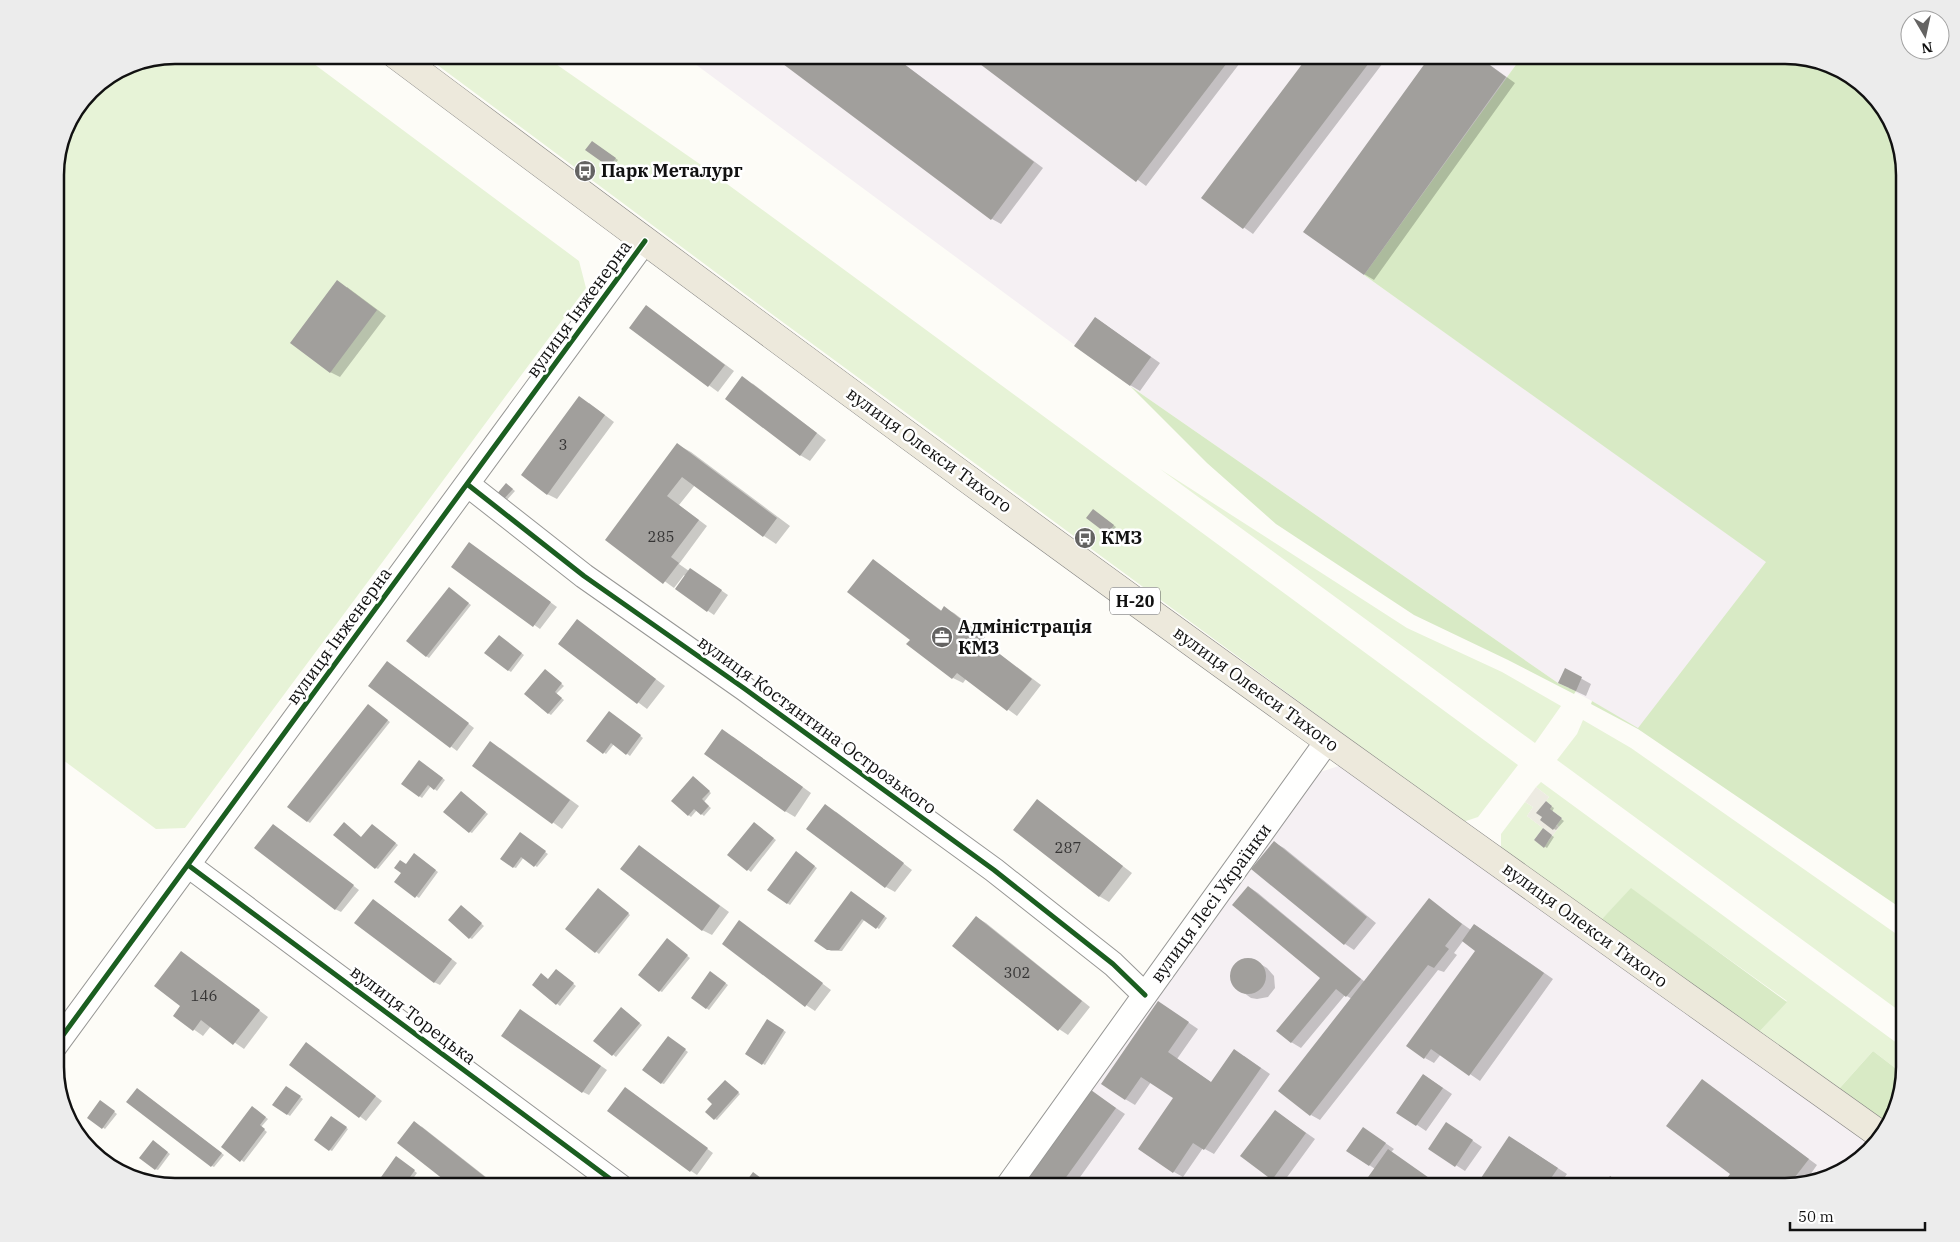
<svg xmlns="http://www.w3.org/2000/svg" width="1960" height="1242" font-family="'IBM Plex Serif',serif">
<rect width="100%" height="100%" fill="#fdfcf7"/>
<!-- industrial -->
<path fill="#f5f0f3" d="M683,55H1523L1364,275L1767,562L1638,729L1592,701L1558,683L1130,386Z
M1342,765L1872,1146L1845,1171L1785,1187H1020L1317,773Z"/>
<!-- green -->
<path fill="#e7f3d7" d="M175,55H302L579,261L586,288L185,828L156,829L55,754V168L64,129L90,90L129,64Z
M424,55H543L704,167L831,260L1518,765L1478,817L1463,822L769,312Z
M1160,469L1407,628L1502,672L1561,706L1535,743Z
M1583,720L1631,748L1905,940V1015L1557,760L1577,734Z
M1541,782L1905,1049V1067L1903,1074L1873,1051L1839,1089L1759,1032L1787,1001L1631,889L1601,920L1501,849V834L1525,802L1533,807L1527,816L1543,828L1534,840L1544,847L1559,827L1557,825L1562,818L1550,809L1552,806L1546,801L1549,797L1536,787Z"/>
<!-- forest -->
<path fill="#d8eac5" d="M1523,55H1785L1851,75L1889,115L1905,175V911L1638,729L1591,704L1592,701L1638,728L1766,562L1364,275Z
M1130,386L1558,683L1576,691L1574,694L1508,660L1414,615L1276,524L1207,463Z
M1631,888L1787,1002L1759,1032L1601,920Z
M1873,1051L1903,1074L1888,1123L1839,1089Z"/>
<!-- plaza -->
<path fill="#edebe2" d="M1536,787L1549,797L1537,813L1542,817L1540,820L1559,827L1550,839L1549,838L1552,835L1527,816L1533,807L1525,802Z"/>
<!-- shadow -->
<path fill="#0003" d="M892,55L1043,168L1001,224L992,219Z
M971,55H1246L1146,186Z
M1311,55H1389L1253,234L1203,198Z
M1476,55L1515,83L1374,280L1364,274Z
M595,144L618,160L612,168L587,150Z
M347,287L386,316L340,377L330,372Z
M647,307L734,371L718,392L631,328Z
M1096,318L1160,363L1140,391L1130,385Z
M752,383L826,440L810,461L800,455Z
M589,403L614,422L557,499L547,494Z
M678,445L691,452L790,526L776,544L764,536L695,485L679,505L707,526L679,564L689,571L696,573L728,595L714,615L676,589L685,576L684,575L674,588L607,539Z
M509,486L515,491L506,501L503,500Z
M1096,512L1116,527L1110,535L1088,518Z
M476,548L557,607L540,629L453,567Z
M873,561L942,611L944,608L954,613L985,637L982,641L1041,685L1017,716L966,679L963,683L953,678L908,644L912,640Z
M452,591L471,605L429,658L426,656Z
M577,620L665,686L647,709L559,643Z
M501,638L524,655L511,672L508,670Z
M393,666L474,728L457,751L370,686Z
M1566,670L1591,684L1586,696L1569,688Z
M548,672L564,686L556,694L564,700L551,715L548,713Z
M371,707L390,722L310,823L307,821Z
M612,714L643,738L630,756L614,744L606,754L588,741Z
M732,736L811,793L795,817L785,811Z
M500,748L579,806L562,829L474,765Z
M422,763L445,780L437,791L431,786L422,798L403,784Z
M696,779L711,793L704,802L711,808L704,816L697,810L691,817L672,801Z
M463,794L488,814L472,833L470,832Z
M1037,801L1132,873L1109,902L1099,896Z
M1548,804L1554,808L1552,812L1564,821L1556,830L1554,829Z
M835,811L912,870L895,892L886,887Z
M757,825L776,840L751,872L729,855Z
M375,827L398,845L378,869L376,868L362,838Z
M279,829L359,890L341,912L335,909Z
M1545,831L1554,837L1547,848L1535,840Z
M523,836L548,854L537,867L524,857L516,868L513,867Z
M1275,843L1284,848L1376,923L1354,950L1345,944L1253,869Z
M639,846L729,912L712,935L702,930Z
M798,854L817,868L790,905L787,903Z
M417,856L438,872L419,898L396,882L406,865Z
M1249,887L1258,893L1365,982L1429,900L1471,930L1475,925L1484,931L1553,979L1480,1081L1441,1054L1434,1063L1425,1058L1477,951L1463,941L1454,953L1457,955L1444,972L1438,970L1320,1120L1311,1115L1352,999L1345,995L1301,1048L1291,1042L1322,978Z
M601,891L630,915L599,954L567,929Z
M854,894L887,918L879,929L865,919L842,951H831L827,949Z
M379,904L457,963L440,985L434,982Z
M464,908L484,926L472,939L470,938Z
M976,917L986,923L1090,1007L1068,1035L1059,1029Z
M740,922L831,990L815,1011L806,1005Z
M670,942L690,958L662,992L660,991Z
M181,952L268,1017L244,1049L211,1026L203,1036L175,1016L182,1006Z
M1245,960L1257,962L1267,968L1274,976L1275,988L1268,997L1257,999L1251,998L1233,985L1231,974L1233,969L1240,961Z
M559,972L576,986L560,1006L533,985L549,980Z
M713,974L728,985L709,1010L692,998Z
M1167,1008L1198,1029L1177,1059L1212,1083L1244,1056L1270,1074L1214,1154L1203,1148L1183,1177L1174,1172L1175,1098L1151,1082L1135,1105L1125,1099Z
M624,1010L642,1025L616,1057L595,1040Z
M526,1014L607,1070L589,1095L583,1092Z
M768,1021L786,1032L765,1065L747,1054Z
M671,1039L688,1052L664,1084L661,1083Z
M312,1048L382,1101L366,1121L291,1064Z
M1424,1075L1452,1094L1426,1131L1398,1112Z
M1702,1080L1817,1165L1805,1182L1785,1187H1770L1767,1185L1766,1187H1722L1732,1174Z
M727,1083L740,1094L717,1120L715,1119Z
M289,1089L303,1099L290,1116L287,1114Z
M140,1091L224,1155L214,1167L212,1166Z
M631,1092L713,1153L697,1175L691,1171Z
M1101,1098L1125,1114L1073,1187H1023Z
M103,1103L117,1114L105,1129L89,1118Z
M255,1109L268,1119L261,1127L267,1132L244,1162L223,1147Z
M1275,1111L1315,1139L1282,1184L1272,1179Z
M334,1119L348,1129L332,1151L330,1150Z
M421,1126L491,1181L486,1187H455Z
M1455,1129L1482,1147L1465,1171L1429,1148Z
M78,1134L80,1135L131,1174L109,1167Z
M1372,1134L1394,1149L1375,1169L1348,1150Z
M156,1143L170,1154L158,1170L155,1169Z
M1519,1143L1567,1174L1558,1187H1476Z
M399,1159L417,1173L407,1187H375Z"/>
<!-- building -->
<path fill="#a19f9c" d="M771,55H892L1034,162L991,220Z
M968,55H1233L1136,182Z
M1309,55H1375L1243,229L1201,198Z
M1431,55H1476L1506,77L1364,275L1303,232Z
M592,141L616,158L609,167L585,150Z
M337,280L377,310L330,373L290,343Z
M646,305L725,365L708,387L629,328Z
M1095,317L1151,357L1130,386L1074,346Z
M742,376L817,433L800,456L725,399Z
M579,396L605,415L547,495L521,475Z
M677,443L777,518L763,537L682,477L667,496L699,520L671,557L679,563L663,584L605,540Z
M506,483L513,489L502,501L496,495Z
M1093,509L1114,525L1107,534L1086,518Z
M469,542L551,602L533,627L451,567Z
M873,559L941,611L944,606L976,631L974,634L1032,679L1007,711L957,673L952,679L906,644L910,640L847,592Z
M690,568L722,590L707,612L675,589Z
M449,587L469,603L426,657L406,641Z
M577,619L656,679L637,704L558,644Z
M499,635L522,653L508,671L484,653Z
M387,661L469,723L450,748L368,686Z
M1565,668L1582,677L1576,691L1558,683Z
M545,669L562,683L555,692L562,698L548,714L524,694Z
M368,704L388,720L307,822L287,807Z
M609,711L641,735L626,755L611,743L603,754L586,741Z
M722,729L803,787L785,812L704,754Z
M490,741L570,800L552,824L472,766Z
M419,760L443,778L434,790L428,785L419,797L401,784Z
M693,776L710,791L702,799L709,806L701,815L694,809L688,816L671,801Z
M461,791L486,812L469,833L443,812Z
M1037,799L1123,866L1099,897L1013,830Z
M1546,801L1552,806L1550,809L1562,818L1553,830L1540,820L1542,817L1536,813Z
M825,804L904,863L885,888L806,829Z
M344,822L361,837L372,824L396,843L375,869L333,835Z
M754,822L774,838L747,871L727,855Z
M273,824L354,885L335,910L254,848Z
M1543,828L1552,835L1544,848L1534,840Z
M520,832L546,851L534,867L521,857L513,868L500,859Z
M1274,841L1367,917L1344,945L1251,869Z
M639,845L720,906L702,931L620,869Z
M796,851L815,866L787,904L767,890Z
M414,853L436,870L415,898L394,882L401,873L394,868L400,860L406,864Z
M1248,886L1361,979L1346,997L1336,989L1291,1043L1276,1031L1320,978L1232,905Z
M598,888L629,913L595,953L565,929Z
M851,891L885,916L876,929L862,919L839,950H827L814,941Z
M1429,898L1462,924L1445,946L1449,949L1434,968L1428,965L1310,1116L1278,1091Z
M373,899L452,959L434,983L354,923Z
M461,905L482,923L469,939L448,920Z
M976,916L1082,1001L1058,1031L952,946Z
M739,920L823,983L805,1007L722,944Z
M1474,924L1544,973L1469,1076L1431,1049L1424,1059L1406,1046L1475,951L1462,941Z
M667,938L688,955L659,992L638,975Z
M181,951L260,1010L233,1045L201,1020L193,1031L173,1016L180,1006L154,986Z
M1230 976a18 18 0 1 1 36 0a18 18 0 1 1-36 0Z
M556,969L574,983L556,1005L532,985L541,973L548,979Z
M710,971L726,983L706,1009L691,998Z
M1158,1001L1189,1022L1168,1052L1211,1082L1234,1049L1261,1068L1204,1150L1193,1143L1173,1173L1138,1149L1173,1098L1141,1077L1125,1100L1101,1084Z
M621,1007L640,1023L612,1056L593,1041Z
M520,1009L601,1066L582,1093L501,1036Z
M767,1019L784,1030L762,1065L745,1054Z
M668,1036L686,1049L661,1084L642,1070Z
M306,1042L376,1096L359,1118L289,1065Z
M1423,1074L1443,1088L1416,1126L1396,1113Z
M1702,1079L1809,1159L1788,1186L1768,1187L1758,1180L1754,1185L1757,1187H1721L1730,1174L1666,1126Z
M725,1080L739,1092L714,1120L705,1112L712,1104L707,1099Z
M286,1086L301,1096L287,1115L272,1105Z
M625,1087L708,1148L690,1172L607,1111Z
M137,1088L222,1153L211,1167L126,1102Z
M1091,1090L1116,1108L1059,1187H1022Z
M100,1100L115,1111L102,1129L87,1118Z
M252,1106L266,1117L260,1125L265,1129L240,1162L221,1147Z
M1275,1110L1306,1133L1272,1180L1240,1156Z
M331,1116L347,1127L329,1151L314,1140Z
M414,1121L485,1177L477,1187H453L397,1143Z
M1446,1122L1473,1140L1455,1167L1428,1149Z
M1363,1127L1386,1143L1369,1166L1346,1151Z
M80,1135L131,1173V1174L109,1167Z
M1509,1136L1558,1168L1545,1187H1475Z
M153,1140L168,1152L155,1170L139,1158Z
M1388,1149L1442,1187H1361Z
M396,1156L415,1170L403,1187H374Z
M753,1172L773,1187H742Z
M1610,1176L1626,1187H1603Z"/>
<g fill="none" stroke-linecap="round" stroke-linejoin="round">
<!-- minor casing -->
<g stroke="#979795" stroke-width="26">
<path id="minor" d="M467,484L584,576L745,689L994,870L1113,964L1145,995
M188,865L621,1187
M55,1046L645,241
M1007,1187L1328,740"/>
</g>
<!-- major casing -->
<g stroke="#858482" stroke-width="29">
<path id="major" d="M396,55C650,245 904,434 1161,620C1400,794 1641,964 1882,1136"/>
</g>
<!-- minor -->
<use href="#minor" stroke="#fffffe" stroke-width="24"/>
<!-- major -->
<use href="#major" stroke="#ede9dc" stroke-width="28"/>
<!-- cycleway casing -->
<g stroke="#fff" stroke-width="8">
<path id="cycleway" d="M467,484L584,576L745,689L994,870L1113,964L1145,995
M188,865L621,1187
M55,1046L645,241"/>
</g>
<!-- cycleway -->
<use href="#cycleway" stroke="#1b5e20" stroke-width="5"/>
</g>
<!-- icons -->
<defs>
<g id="bus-disc" transform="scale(1.125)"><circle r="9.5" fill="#646362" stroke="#fff"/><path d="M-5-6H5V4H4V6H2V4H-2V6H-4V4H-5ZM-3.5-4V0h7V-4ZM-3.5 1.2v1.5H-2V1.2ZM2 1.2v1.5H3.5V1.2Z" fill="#fff"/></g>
<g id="office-disc" transform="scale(1.125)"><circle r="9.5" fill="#646362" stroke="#fff"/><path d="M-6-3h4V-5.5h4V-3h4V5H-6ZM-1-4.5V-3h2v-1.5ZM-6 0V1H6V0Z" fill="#fff"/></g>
</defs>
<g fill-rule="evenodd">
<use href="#bus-disc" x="585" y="171"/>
<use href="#bus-disc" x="1085" y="538"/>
<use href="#office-disc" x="942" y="637"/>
</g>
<g text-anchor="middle" stroke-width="5" stroke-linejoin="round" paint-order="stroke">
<!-- number labels -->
<g font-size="15" fill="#353434">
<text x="563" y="450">3</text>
<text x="661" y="542">285</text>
<text x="1068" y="853">287</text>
<text x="1017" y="978">302</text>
<text x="204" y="1001">146</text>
</g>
<!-- shield labels -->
<rect fill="#fff" stroke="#585858" stroke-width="1" x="1110" y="587.5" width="50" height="27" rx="4"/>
<g font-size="16" font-weight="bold" fill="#111">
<text x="1135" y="607">Н-20</text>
</g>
<!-- poi labels -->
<g font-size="18" font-weight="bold" fill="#111" stroke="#fff" text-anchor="start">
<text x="601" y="177">Парк Металург</text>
<text x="1101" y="544">КМЗ</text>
<text x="958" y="633">Адміністрація<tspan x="958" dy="21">КМЗ</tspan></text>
</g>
<!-- street labels -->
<g font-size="18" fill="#111" stroke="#fff">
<text transform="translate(579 309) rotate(-54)" y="6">вулиця Інженерна</text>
<text transform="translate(929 450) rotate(36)" y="6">вулиця Олекси Тихого</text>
<text transform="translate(339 636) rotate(-54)" y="6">вулиця Інженерна</text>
<text transform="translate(1256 689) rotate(36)" y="6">вулиця Олекси Тихого</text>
<text transform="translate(817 725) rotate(36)" y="6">вулиця Костянтина Острозького</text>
<text transform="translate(1211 903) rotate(-54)" y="6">вулиця Лесі Українки</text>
<text transform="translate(1585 925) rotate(36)" y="6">вулиця Олекси Тихого</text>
<text transform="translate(413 1015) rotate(37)" y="6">вулиця Торецька</text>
</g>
</g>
<!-- crop -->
<path d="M0 0H1960V1242H0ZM175 64H1785A111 111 0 0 1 1896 175V1067A111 111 0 0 1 1785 1178H175A111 111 0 0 1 64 1067V175A111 111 0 0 1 175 64Z" fill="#ececec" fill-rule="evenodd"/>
<path fill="none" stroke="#111" stroke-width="2.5" d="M175 64H1785A111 111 0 0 1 1896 175V1067A111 111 0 0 1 1785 1178H175A111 111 0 0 1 64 1067V175A111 111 0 0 1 175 64Z"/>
<!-- north arrow -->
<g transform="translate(1925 35) rotate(171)"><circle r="24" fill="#ffffff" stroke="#a0a0a0"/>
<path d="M0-4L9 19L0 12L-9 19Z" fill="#646362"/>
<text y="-8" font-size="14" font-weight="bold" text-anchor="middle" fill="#111111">N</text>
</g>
<!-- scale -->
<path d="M1790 1222v8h135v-8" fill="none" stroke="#111111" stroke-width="2.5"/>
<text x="1798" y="1222" font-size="15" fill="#111111" stroke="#ffffff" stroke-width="4" paint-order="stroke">50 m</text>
</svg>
